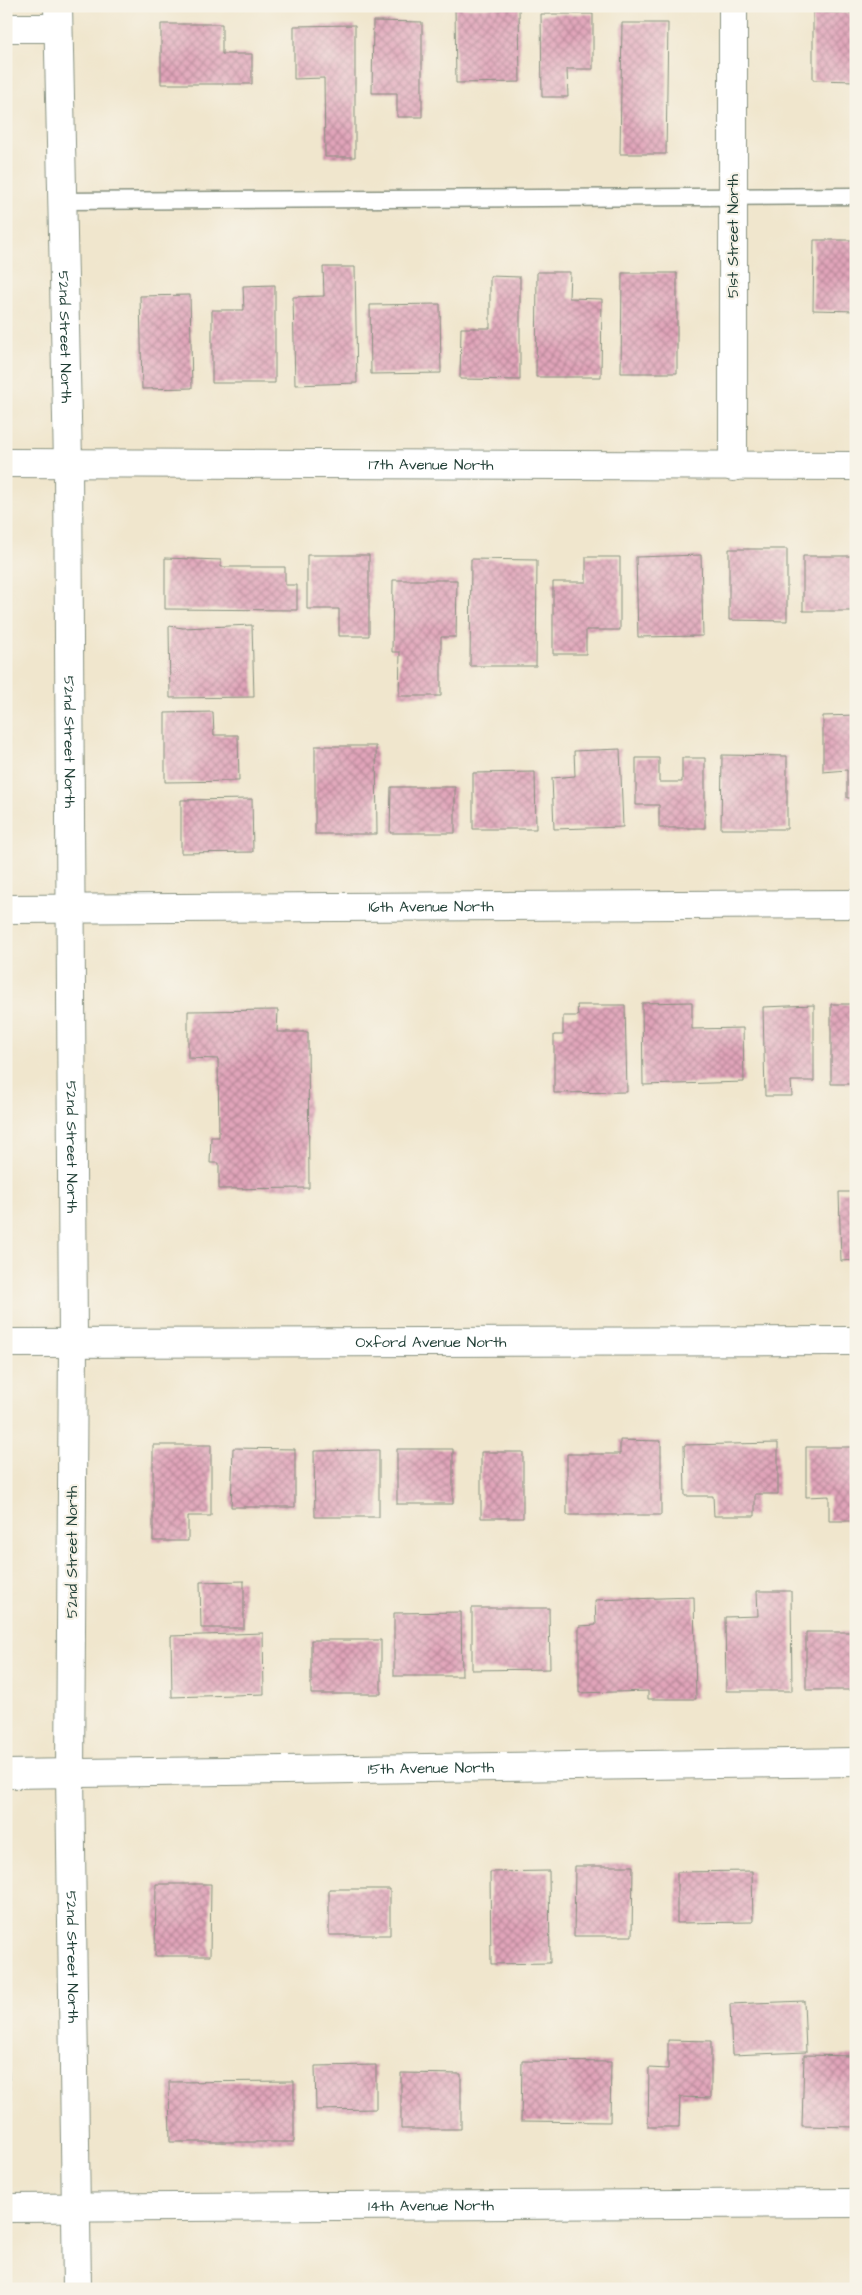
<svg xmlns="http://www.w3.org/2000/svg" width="862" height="2295" font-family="'Architects Daughter',sans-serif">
<defs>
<pattern id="building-cross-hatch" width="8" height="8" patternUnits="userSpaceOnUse" patternTransform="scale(1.25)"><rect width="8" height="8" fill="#e1a4ba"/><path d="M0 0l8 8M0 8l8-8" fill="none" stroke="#b68798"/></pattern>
</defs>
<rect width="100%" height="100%" fill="#f7f3e8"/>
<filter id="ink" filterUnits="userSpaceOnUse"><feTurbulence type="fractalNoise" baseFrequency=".02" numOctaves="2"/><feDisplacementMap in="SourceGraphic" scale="10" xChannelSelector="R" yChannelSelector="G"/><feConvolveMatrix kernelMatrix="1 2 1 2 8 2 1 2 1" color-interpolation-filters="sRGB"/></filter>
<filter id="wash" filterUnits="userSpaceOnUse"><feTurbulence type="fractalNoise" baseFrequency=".0096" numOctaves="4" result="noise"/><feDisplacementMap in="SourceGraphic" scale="20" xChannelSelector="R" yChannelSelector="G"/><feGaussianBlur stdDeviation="1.12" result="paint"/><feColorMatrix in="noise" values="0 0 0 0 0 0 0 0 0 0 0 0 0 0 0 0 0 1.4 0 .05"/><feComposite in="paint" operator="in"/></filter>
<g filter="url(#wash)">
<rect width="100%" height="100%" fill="#f0e6cd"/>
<g id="blocks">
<!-- building -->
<path fill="url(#building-cross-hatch)" d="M519,7L520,82L456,83L455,8Z
M813,12L856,13V81L813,80Z
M541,14H593V69H567L568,97H542Z
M373,21L422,22V117H397V93H372Z
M622,23H668L666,154H620Z
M161,24H222V54H252V84H161Z
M355,25V157H325L324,78L294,79V26Z
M814,240H856V311L813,310Z
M323,267H355L357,383L295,385L293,297L324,296Z
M537,272H570L569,298L602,299L601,377H536Z
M622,273H677V373H621Z
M490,276L520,277V380L460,379L461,328H490Z
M275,285V383H212V310H244L243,286Z
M190,295L192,388L142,389L140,296Z
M440,304L441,373L371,374L370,305Z
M729,549H787V621L729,620Z
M307,555H369V636H339V609H307Z
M701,555L703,636L638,637L636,557Z
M803,556H856V611H803Z
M586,557H620V630H586V654H553V582H586Z
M165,558L221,560V567H285V585H297V610L165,609Z
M471,559L537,560L536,666H470Z
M393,580H457L456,637H441V696H399L400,652H392Z
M252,625L254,697L170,698L169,626L183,628Z
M213,712L214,735H238L239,781L165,782V713Z
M856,715V798H847V770L823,772V716Z
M315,746H376L377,834H315Z
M620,749L623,827L554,829L552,778L575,776L574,751Z
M722,755L787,756V829H721Z
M636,758H659V782H682V758H705V828H659V805H636Z
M535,772L536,829H473V773Z
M391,787H455V833H390Z
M252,799L253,852L181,853V800Z
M692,1002V1029L743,1028L744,1082L643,1085L642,1003Z
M831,1004H856V1084H831Z
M577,1005H625L627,1092L554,1093V1035H563V1016H578Z
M814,1005V1081H791L792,1096H765L763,1007Z
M278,1010L277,1032H308L309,1188L219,1189V1163H210L211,1137H219L218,1059L188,1058V1011Z
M839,1192H856V1260L841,1261Z
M620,1440L661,1441V1515H567V1454H620Z
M778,1443V1494H755V1516H714L713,1496H685L684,1445Z
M153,1445H211V1516H188V1541H153Z
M806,1447H856V1521H829V1496L806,1497Z
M233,1448L295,1449V1507H231Z
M397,1449H453V1504H397Z
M379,1450V1517H315L314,1451Z
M481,1452H523V1518H481Z
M244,1581V1628H201L200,1582Z
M757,1591H791L792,1691H726L725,1617L758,1616Z
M694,1597L696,1699H648V1691L579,1693V1626L596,1625L595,1600Z
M472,1608H549L550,1669L472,1670Z
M461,1612L462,1676H394V1613Z
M806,1632H856V1690H806Z
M263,1633L264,1694L172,1697L171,1636Z
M311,1640H381V1694H311Z
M575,1866H633L632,1936H574Z
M549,1871L550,1963L491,1964L490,1872Z
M752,1871L753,1922L677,1923V1872Z
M156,1884H211L210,1956H155Z
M329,1889H390V1935H329Z
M804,2001L806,2052L732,2055L730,2004Z
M6,2031L11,2104H6Z
M668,2040L711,2041V2098L680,2097L679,2127H648L649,2068L668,2069Z
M804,2055L856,2056V2127L802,2126Z
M522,2061L611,2062L610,2122L521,2121Z
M376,2065V2109L316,2110L315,2066Z
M401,2073L461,2074V2129H401Z
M294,2081V2142H170L169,2082Z
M275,2286V2289H198V2287Z"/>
</g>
</g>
<g filter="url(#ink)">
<use href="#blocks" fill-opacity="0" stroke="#889280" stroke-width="1"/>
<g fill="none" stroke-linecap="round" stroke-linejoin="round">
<!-- service casing -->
<g stroke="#889280" stroke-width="19">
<path id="service" d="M62,201L856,196"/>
</g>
<!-- minor casing -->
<g stroke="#889280" stroke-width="30">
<g id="minor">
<path id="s1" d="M58,6L68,463L73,1343L70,1774L77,2289"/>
<path d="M733,6V467"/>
<path d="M6,28H58"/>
<path id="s2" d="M6,463L856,466"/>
<path id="s3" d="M6,909L856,904"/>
<path id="s4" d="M6,1343L856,1341"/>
<path id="s5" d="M6,1774L856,1762"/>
<path id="s6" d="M6,2208L856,2203"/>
</g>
</g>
<!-- service -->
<use href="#service" stroke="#fff" stroke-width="16"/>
<!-- minor -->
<use href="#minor" stroke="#fff" stroke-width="28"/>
</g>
</g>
<g text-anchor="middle" stroke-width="4.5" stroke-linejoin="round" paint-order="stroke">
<!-- street labels -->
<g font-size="15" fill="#1f3d34" stroke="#f7f3e8">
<text transform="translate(733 236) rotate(-90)" y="5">51st Street North</text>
<text dy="5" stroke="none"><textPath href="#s1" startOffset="331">52nd Street North</textPath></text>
<text dy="5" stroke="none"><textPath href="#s2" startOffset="425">17th Avenue North</textPath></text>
<text dy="5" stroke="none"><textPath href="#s1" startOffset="736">52nd Street North</textPath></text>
<text dy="5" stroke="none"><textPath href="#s3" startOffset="425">16th Avenue North</textPath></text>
<text dy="5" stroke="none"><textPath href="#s1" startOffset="1141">52nd Street North</textPath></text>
<text dy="5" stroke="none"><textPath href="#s4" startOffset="425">Oxford Avenue North</textPath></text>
<text transform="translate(72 1552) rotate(-90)" y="5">52nd Street North</text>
<text dy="5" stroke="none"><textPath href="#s5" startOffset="425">15th Avenue North</textPath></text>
<text dy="5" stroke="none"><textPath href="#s1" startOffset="1951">52nd Street North</textPath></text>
<text dy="5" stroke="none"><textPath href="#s6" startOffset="425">14th Avenue North</textPath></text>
</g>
</g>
<!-- margin -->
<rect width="862" height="2295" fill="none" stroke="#f7f3e8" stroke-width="25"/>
</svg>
